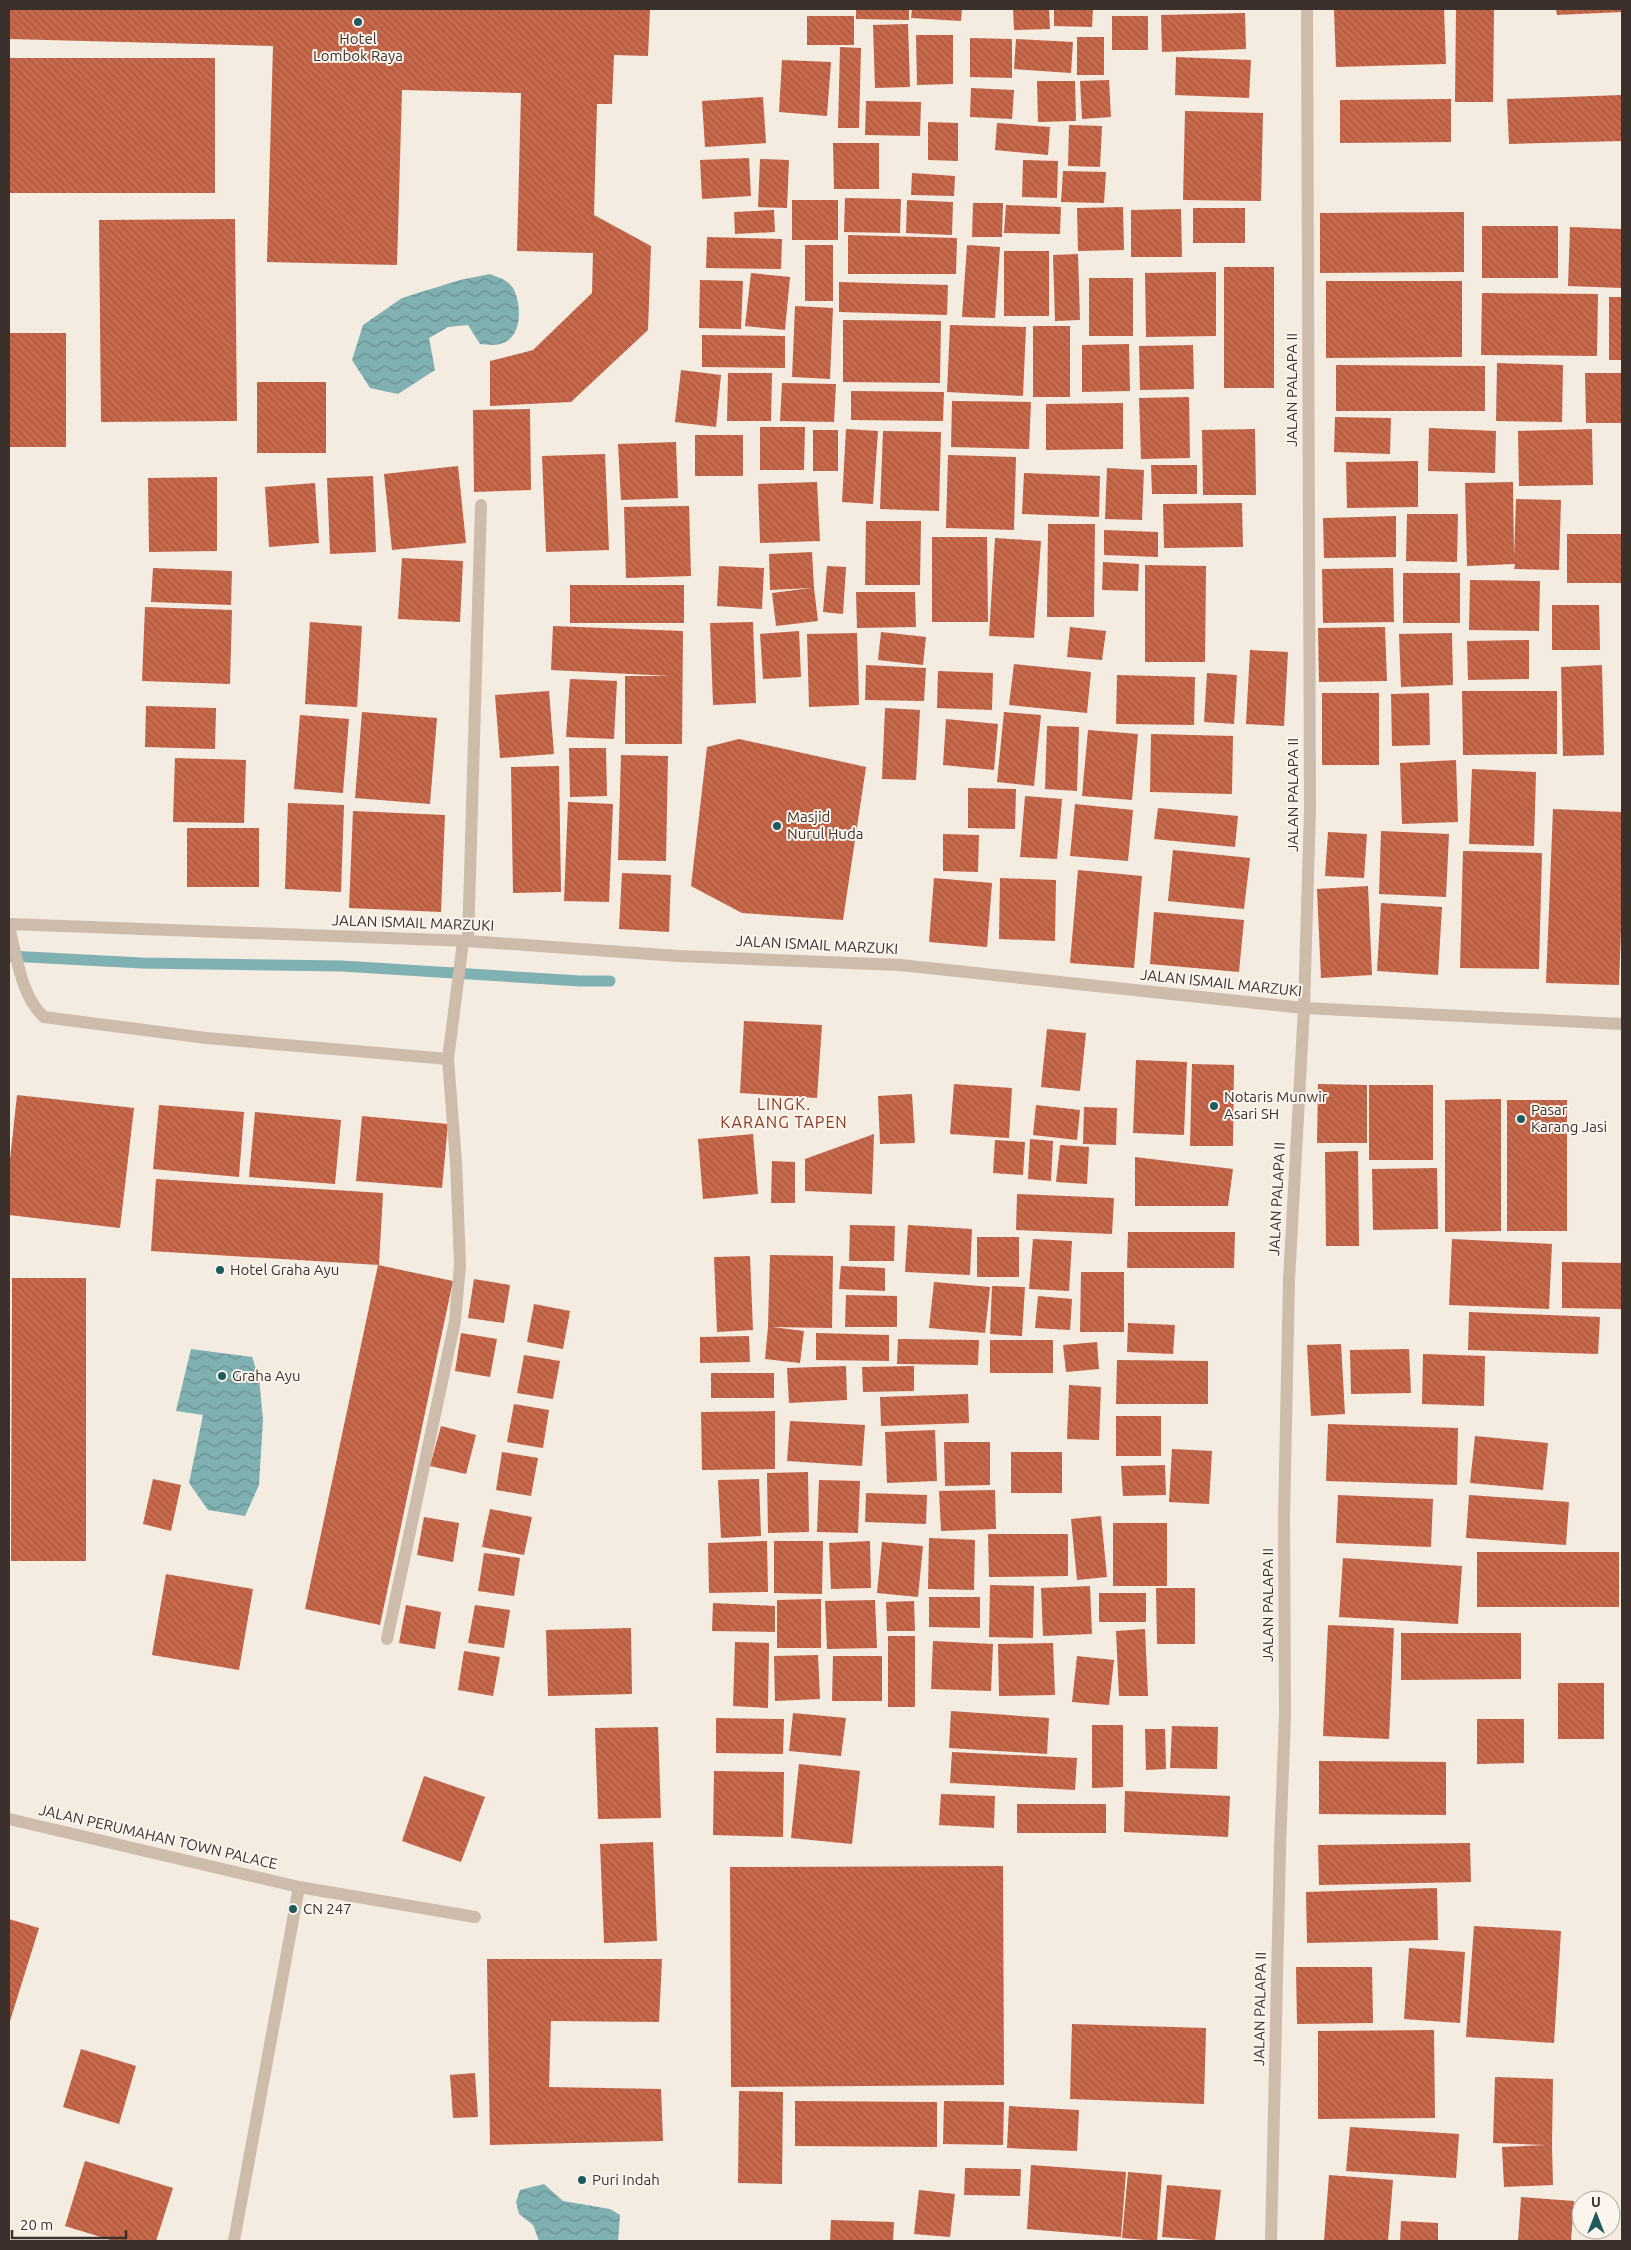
<svg xmlns="http://www.w3.org/2000/svg" width="1631" height="2250" font-family="Ubuntu,sans-serif">
<defs>
<pattern id="water-waves" width="16" height="10" patternUnits="userSpaceOnUse" patternTransform="scale(1.25)"><rect width="16" height="10" fill="#7fb0b2"/><path d="M0 5q4-4 8 0t8 0" fill="none" stroke="#699091"/></pattern>
<pattern id="building-back-hatch" width="6" height="6" patternUnits="userSpaceOnUse" patternTransform="scale(1.25)"><rect width="6" height="6" fill="#c8694b"/><path d="M-1 5l2 2M0 0l6 6M5-1l2 2" fill="none" stroke="#a4573f"/></pattern>
</defs>
<rect width="100%" height="100%" fill="#f4ebe1"/>
<!-- water -->
<path fill="url(#water-waves)" d="M490,274C497,277 508,280 513,288C522,304 523,339 500,344C494,346 486,344 480,344L468,325L448,327L429,338L435,370L398,394L370,388L352,360L363,325L402,298L460,280Z
M191,1349L252,1357L259,1378L263,1420L259,1485L245,1516L208,1510L189,1483L203,1415L176,1411Z
M544,2184L563,2201L610,2209L620,2215L618,2241H539L533,2225L519,2214L516,2202L520,2190Z"/>
<g fill="none" stroke-linecap="round" stroke-linejoin="round">
<!-- stream -->
<path stroke="#7fb0b2" stroke-width="11" d="M9,956L142,963L342,966L580,981H610"/>
</g>
<!-- building -->
<path fill="url(#building-back-hatch)" d="M9,9H650L648,56L614,55L612,104H597L594,215L651,246L648,330L571,402L490,406V361L533,350L592,293L593,253L517,251L521,93L402,90L397,265L267,262L273,46L9,39Z
M856,9H909V20L856,19Z
M912,9H962L961,21L911,18Z
M1013,9H1049L1050,29L1014,30Z
M1054,9H1093L1092,27L1054,26Z
M1444,9L1446,64L1336,67L1334,10Z
M1456,9H1494L1493,102H1455Z
M1556,9H1622V12L1557,15Z
M1245,13L1246,49L1162,52L1161,15Z
M807,16H854V45H807Z
M1112,16H1148V50H1112Z
M908,24L910,87L875,88L873,25Z
M916,35H953V84L917,85Z
M1077,37H1104V75H1077Z
M970,38L1012,39V78L970,77Z
M1016,39L1073,42L1071,73L1014,69Z
M840,47L861,48L859,128H838Z
M1176,57L1251,60L1249,98L1175,95Z
M9,58H215V193H9Z
M782,60L831,62L827,116L779,112Z
M1109,80L1111,117L1082,119L1080,81Z
M1037,81H1075L1076,121L1038,122Z
M971,88L1014,90L1012,119L970,117Z
M1622,95V141L1509,144L1507,99Z
M763,97L766,143L705,147L702,101Z
M1451,99V142L1340,143V100Z
M866,101L921,102L920,136L865,135Z
M1185,111L1263,113L1261,201L1183,200Z
M928,122L958,123V161L928,160Z
M997,123L1050,127L1048,155L995,150Z
M1069,125L1102,126L1100,167L1068,166Z
M833,143H879V189H834Z
M749,158L751,196L702,199L700,160Z
M760,159L789,160L787,208L758,207Z
M1023,160L1058,161L1057,198L1022,197Z
M1063,171L1106,172L1104,203L1061,202Z
M912,173L955,176L954,196L911,195Z
M845,198L901,199L900,233L844,232Z
M792,200H838V240H792Z
M907,200L953,202L952,235L906,233Z
M973,203H1003L1002,237H972Z
M1006,205L1061,207L1060,234L1004,233Z
M1123,207L1124,250L1078,251L1077,208Z
M1193,208H1245V243H1193Z
M1181,209L1182,257H1131V210Z
M774,210L775,232L735,234L734,212Z
M1464,212V272L1320,273V213Z
M235,219L237,421L101,422L99,220Z
M1482,226H1558V278H1482Z
M1570,227L1622,229V288L1568,286Z
M848,235L957,238L956,274H848Z
M707,237L782,239L781,269L706,268Z
M805,245H833V301H805Z
M967,245L1000,247L995,318L962,317Z
M1004,251H1049V316H1004Z
M1078,254L1080,320L1055,321L1053,255Z
M1224,267H1274V388H1224Z
M1216,272V336L1146,337L1145,273Z
M751,273L790,277L785,330L745,326Z
M1089,278H1133V336H1089Z
M700,280L743,281L741,329L699,328Z
M1326,281H1462V357L1326,358Z
M839,282L948,285L947,315L839,312Z
M1482,293L1598,294L1597,356L1481,355Z
M1609,297H1622V360H1609Z
M795,306L833,308L830,379L792,377Z
M843,320L941,321L940,383L843,382Z
M950,325L1026,327L1023,396L947,392Z
M1033,326H1070V397H1033Z
M9,333H66V447H9Z
M702,335L785,336V368L702,367Z
M1129,344L1130,391L1082,392V345Z
M1193,345L1194,389L1140,390L1139,346Z
M1497,363L1563,365L1562,422L1496,421Z
M1336,365L1485,366V411H1336Z
M681,370L721,375L716,427L675,422Z
M728,373H772L771,421H727Z
M1585,373H1622V423H1586Z
M257,382H326V453H257Z
M782,383L836,384L834,422L780,421Z
M851,391L944,392L943,421L851,420Z
M1189,397L1190,458L1141,459L1139,398Z
M952,401L1031,402L1029,449L951,447Z
M1123,403V449L1046,450V404Z
M530,409L531,490L474,492L473,410Z
M1335,417L1391,418L1390,454L1334,452Z
M760,427H805L804,470H760Z
M1429,428L1496,431L1495,473L1428,471Z
M846,429L878,431L873,504L842,502Z
M1255,429L1256,495H1203L1202,430Z
M1592,429L1593,485L1519,486L1518,431Z
M813,430H838V471H813Z
M883,431L941,432L939,511L880,509Z
M695,435H743V476H695Z
M676,442L678,498L621,500L618,444Z
M605,454L609,550L546,552L542,456Z
M948,455L1016,457L1014,530L946,528Z
M1418,461V507L1347,508L1346,462Z
M1151,465H1197V494H1152Z
M458,466L466,543L392,550L384,474Z
M1107,468L1144,470L1142,520L1105,519Z
M1024,473L1100,476L1099,517L1022,514Z
M373,476L376,552L330,554L327,478Z
M217,477V551L149,552L148,478Z
M817,482L820,541L760,543L758,484Z
M1513,482L1514,557L1516,499L1561,500L1559,570L1514,569L1515,564L1467,566L1465,483Z
M315,483L319,543L269,547L265,487Z
M1242,503L1243,547L1164,548L1163,504Z
M689,506L691,576L626,578L624,507Z
M1407,514H1458L1457,562L1406,561Z
M1396,516V557L1324,558L1323,518Z
M866,521H921L920,585H865Z
M1048,524H1095L1094,617H1047Z
M1104,530L1158,532V557L1104,555Z
M1567,534H1622V583H1567Z
M932,537H987L988,622H932Z
M995,538L1041,541L1034,638L989,636Z
M812,552L814,588L818,621L776,626L772,593L811,588L770,590L769,554Z
M402,558L463,561L460,622L398,619Z
M1103,562L1139,564L1138,591L1102,590Z
M1145,565L1206,566L1205,662H1145Z
M719,566L764,568L762,609L717,606Z
M827,566L846,567L843,614L823,612Z
M153,568L232,571L231,605L151,602Z
M1393,568L1394,622L1323,623L1322,569Z
M1403,573H1460V623H1403Z
M1470,580L1540,581L1539,631L1469,630Z
M570,585H684V623H570Z
M856,592H915L916,627L857,628Z
M1552,605H1599L1600,650H1552Z
M145,607L232,610L230,684L142,681Z
M310,622L362,626L357,707L305,704Z
M753,622L756,703L713,705L710,623Z
M553,626L683,631L682,744H625V676H670L551,670Z
M1070,627L1106,631L1102,660L1067,657Z
M1385,627L1387,681L1319,682L1318,628Z
M799,631L801,677L763,679L760,634Z
M881,632L926,637L923,665L878,660Z
M857,633L859,705L809,707L807,634Z
M1452,633L1453,685L1401,687L1399,634Z
M1529,640V679L1468,680L1467,641Z
M1250,650L1288,652L1284,726L1246,724Z
M1014,664L1091,672L1087,713L1009,705Z
M866,665L926,668L924,701L865,700Z
M1602,665L1604,755L1563,756L1561,667Z
M938,671L993,673L992,710L937,708Z
M1207,673L1237,675L1234,724L1204,722Z
M1117,675L1195,677L1194,725L1116,724Z
M570,679L617,681L614,739L566,737Z
M549,691L554,754L500,758L495,695Z
M1462,691H1557V754L1463,755Z
M1322,693H1379V765H1322Z
M1429,693L1430,745L1392,746L1391,694Z
M146,706L216,708L215,749L145,747Z
M885,708L920,710L916,780L882,779Z
M362,712L437,718L430,804L355,798Z
M1004,712L1041,715L1034,786L997,782Z
M300,715L349,719L343,793L294,789Z
M946,719L998,724L994,770L943,765Z
M1047,726L1079,727L1077,791L1045,789Z
M1088,730L1138,734L1132,800L1082,796Z
M1151,734L1233,736L1232,794L1150,792Z
M739,739L866,767L843,920L742,913L691,886L707,747Z
M569,748H606L607,796L570,797Z
M621,755L668,756L666,861L618,860Z
M175,758L246,760L244,823L173,822Z
M1456,760L1458,822L1402,824L1400,763Z
M559,766L561,892L513,893L511,767Z
M1472,769L1536,772L1534,846L1469,844Z
M968,788L1016,789L1015,829L968,828Z
M1025,796L1062,799L1057,859L1020,857Z
M568,802L613,804L609,902L564,901Z
M288,803L344,805L341,892L285,889Z
M1075,804L1133,810L1128,861L1070,856Z
M1158,808L1238,816L1235,847L1154,839Z
M1553,809L1622,812V899L1619,985L1546,983Z
M353,811L445,815L441,912L349,908Z
M187,828H259V887H187Z
M1381,831L1449,834L1446,897L1379,894Z
M1328,832L1367,834L1364,878L1325,876Z
M943,834L979,835L978,872L943,871Z
M1173,850L1250,858L1244,909L1168,901Z
M1463,851L1542,853L1539,969L1460,968Z
M1078,870L1142,876L1134,968L1070,963Z
M622,873L671,875L669,932L619,929Z
M934,878L992,883L987,947L929,942Z
M1000,878L1056,880L1055,941L999,939Z
M1368,886L1372,975L1321,978L1317,889Z
M1381,903L1442,907L1438,975L1377,971Z
M1154,912L1244,920L1239,972L1150,964Z
M744,1021L822,1025L817,1098L740,1093Z
M1047,1029L1086,1033L1080,1091L1041,1087Z
M1136,1060L1187,1062L1184,1135L1133,1133Z
M1192,1064L1234,1065L1233,1146H1190Z
M954,1084L1012,1088L1009,1138L950,1134Z
M1318,1084L1367,1085V1143H1317Z
M1369,1085H1433V1160H1369Z
M912,1094L915,1143L880,1144L878,1096Z
M17,1095L134,1108L120,1228L9,1215V1169Z
M1501,1099V1231L1445,1232V1100Z
M1507,1100H1567V1231H1507Z
M159,1105L244,1112L239,1177L153,1169Z
M1036,1105L1080,1110L1077,1140L1033,1135Z
M1084,1107L1117,1108L1116,1145L1083,1144Z
M255,1112L341,1120L335,1184L249,1177Z
M362,1116L448,1124L442,1188L356,1181Z
M753,1134L758,1194L703,1199L698,1139Z
M874,1134L872,1194L805,1191V1159Z
M1030,1139L1053,1141L1051,1181L1028,1179Z
M995,1140L1025,1142L1023,1175L993,1173Z
M1060,1145L1089,1147L1087,1184L1056,1182Z
M1358,1151L1359,1246H1326L1325,1152Z
M1135,1157L1233,1169L1228,1206H1135Z
M772,1161L795,1162V1203H771Z
M1437,1168L1438,1229L1373,1230L1372,1169Z
M156,1179L383,1193L379,1265L151,1251Z
M1017,1194L1114,1198L1112,1234L1016,1230Z
M850,1225L895,1226L894,1261H849Z
M908,1225L972,1229L970,1275L905,1272Z
M1128,1232H1235L1234,1268H1127Z
M977,1237H1019V1277H977Z
M1033,1239L1072,1241L1069,1291L1029,1289Z
M1452,1239L1552,1244L1549,1309L1449,1305Z
M770,1255L833,1256L832,1328L772,1327L804,1331L800,1363L765,1359L768,1327Z
M750,1256L753,1330L717,1332L714,1257Z
M1562,1262L1622,1263V1309L1562,1308Z
M378,1265L453,1281L380,1625L305,1609Z
M841,1266L885,1268V1291L839,1289Z
M1081,1272H1124V1332H1080Z
M12,1278H86V1561H11Z
M474,1279L510,1285L504,1323L468,1318Z
M934,1282L990,1287L985,1333L929,1328Z
M992,1286L1025,1287L1022,1336L990,1334Z
M846,1295L897,1296V1327H845Z
M1038,1296L1072,1299L1070,1330L1035,1328Z
M534,1304L570,1311L563,1349L527,1342Z
M1469,1312L1600,1317L1598,1354L1468,1350Z
M1128,1323L1175,1325L1173,1354L1127,1352Z
M461,1333L497,1339L490,1377L455,1371Z
M816,1333L889,1335V1361L816,1360Z
M749,1336L750,1362L700,1363V1337Z
M898,1339L979,1340L978,1365L897,1364Z
M990,1340H1053V1373H990Z
M1097,1342L1099,1369L1066,1372L1063,1345Z
M1341,1344L1345,1414L1311,1416L1307,1345Z
M1409,1349L1411,1393L1351,1394L1350,1350Z
M1423,1354L1485,1356L1484,1406L1422,1404Z
M524,1355L560,1361L553,1399L517,1393Z
M1117,1360L1208,1361V1404H1116Z
M846,1366L847,1400L789,1403L787,1368Z
M914,1366V1391L863,1392L862,1367Z
M711,1373H774V1398H711Z
M1069,1385L1101,1387L1099,1440L1067,1439Z
M968,1394L969,1423L881,1426L880,1397Z
M514,1404L549,1410L543,1448L507,1442Z
M775,1411V1469L702,1470L701,1412Z
M1116,1416H1161V1456H1116Z
M790,1421L865,1425L862,1466L787,1461Z
M1328,1424L1458,1428L1457,1485L1326,1481Z
M441,1426L476,1435L466,1474L430,1466Z
M935,1430L937,1481L887,1483L885,1432Z
M1475,1436L1548,1443L1543,1490L1470,1483Z
M944,1442H990V1485L945,1486Z
M1172,1449L1212,1451L1209,1504L1169,1502Z
M502,1452L538,1458L531,1496L496,1490Z
M1011,1452H1062V1493H1011Z
M1165,1465L1166,1495L1123,1496L1121,1466Z
M808,1472L809,1532L768,1533L767,1473Z
M153,1479L181,1485L171,1531L143,1524Z
M759,1479L761,1536L721,1538L718,1480Z
M819,1480L860,1481L858,1533L817,1532Z
M995,1490L996,1529L941,1531L939,1491Z
M866,1493L927,1495L926,1524L865,1522Z
M1338,1495L1433,1499L1431,1547L1336,1543Z
M1469,1495L1569,1502L1566,1545L1466,1538Z
M490,1509L532,1517L524,1555L482,1547Z
M1101,1516L1107,1577L1077,1580L1071,1519Z
M424,1517L459,1523L453,1562L417,1555Z
M1113,1523H1167V1586H1113Z
M988,1534H1068V1576L989,1577Z
M929,1538L975,1540L974,1590L928,1589Z
M767,1541L768,1592L709,1593L708,1543Z
M774,1541H823L822,1594L774,1593Z
M870,1541L871,1588L831,1589L829,1543Z
M882,1542L923,1546L918,1597L877,1593Z
M1477,1552H1619V1607H1477Z
M484,1553L520,1558L514,1596L478,1591Z
M1343,1558L1462,1566L1458,1624L1339,1617Z
M166,1574L253,1589L239,1670L152,1655Z
M990,1585L1034,1586L1033,1638L989,1637Z
M1090,1586L1092,1634L1043,1636L1041,1588Z
M1156,1588H1195V1644H1157Z
M1099,1593H1146V1622H1099Z
M929,1597H980V1628L929,1627Z
M821,1599V1648H777V1600Z
M875,1600L877,1648L827,1649L825,1601Z
M914,1601L915,1631H887L886,1602Z
M713,1603L775,1606V1632L712,1631Z
M406,1605L441,1612L435,1649L399,1643Z
M475,1605L510,1610L504,1648L468,1643Z
M1328,1625L1394,1628L1389,1739L1323,1736Z
M631,1628L632,1694L548,1696L546,1630Z
M1145,1629L1148,1696H1119L1116,1631Z
M1401,1633H1521V1679L1401,1680Z
M888,1636H915V1707H888Z
M933,1641L993,1644L991,1691L931,1689Z
M735,1642L769,1643L768,1708L733,1706Z
M1053,1643L1055,1695L999,1696L998,1644Z
M464,1651L500,1657L493,1696L458,1690Z
M818,1655L820,1699L775,1701L774,1656Z
M833,1656H882V1701H832Z
M1077,1656L1114,1660L1109,1705L1072,1702Z
M1558,1683H1604V1739H1558Z
M951,1711L1049,1718L1047,1754L949,1748Z
M793,1713L846,1718L841,1756L789,1751Z
M716,1718L784,1719L783,1754L716,1753Z
M1477,1719H1524V1763L1477,1764Z
M1092,1725H1123V1787L1092,1788Z
M1172,1726L1218,1727L1217,1769L1170,1768Z
M658,1727L661,1818L598,1819L595,1728Z
M1145,1729H1165L1166,1769L1146,1770Z
M952,1752L1077,1758L1075,1790L950,1783Z
M1319,1761L1446,1762V1815L1319,1814Z
M799,1764L860,1771L852,1844L791,1838Z
M714,1771L784,1772L783,1837L713,1835Z
M424,1776L485,1797L461,1862L402,1841Z
M1125,1791L1230,1796L1228,1837L1124,1832Z
M941,1794L995,1796L994,1828L939,1825Z
M1017,1804H1106V1833H1017Z
M653,1842L657,1941L604,1943L600,1844Z
M1470,1843L1471,1882L1319,1885L1318,1845Z
M1003,1866L1004,2085L731,2087L730,1867Z
M1437,1888L1438,1940L1307,1943L1306,1892Z
M9,1919L39,1928L10,2021H9Z
M1474,1926L1561,1931L1554,2043L1466,2037Z
M1409,1948L1465,1952L1460,2023L1404,2019Z
M487,1959H662L659,2022L551,2021L549,2087L661,2089L663,2141L490,2145Z
M1296,1967H1372L1373,2023L1297,2024Z
M1072,2024L1206,2028L1204,2104L1070,2099Z
M1434,2030L1435,2118L1318,2119V2031Z
M81,2049L136,2066L119,2124L63,2107Z
M475,2073L478,2117L453,2118L450,2075Z
M1495,2077L1553,2079L1552,2145L1553,2185L1504,2187L1502,2147L1546,2145L1493,2143Z
M739,2091L783,2092L782,2184L738,2183Z
M795,2101L937,2102V2147L795,2146Z
M944,2101L1004,2102L1003,2145L943,2144Z
M1009,2106L1079,2110L1077,2151L1007,2148Z
M1350,2127L1459,2134L1456,2178L1346,2171Z
M85,2161L173,2188L156,2241H114L65,2226Z
M1031,2165L1126,2172L1121,2237L1027,2229Z
M965,2168L1021,2169L1020,2196L964,2195Z
M1128,2172L1162,2175L1157,2241L1122,2238Z
M1329,2175L1393,2180L1388,2241H1324Z
M1167,2185L1221,2190L1215,2241L1162,2237Z
M919,2190L955,2194L950,2237L914,2234Z
M1521,2197L1574,2201L1571,2241H1518Z
M831,2220L894,2222L893,2241H830Z
M1401,2221L1438,2223V2241H1400Z"/>
<g fill="none" stroke-linecap="round" stroke-linejoin="round">
<!-- minor -->
<path stroke="#cdbbac" stroke-width="12" d="M9,927C17,957 21,996 44,1017L206,1038L448,1059L456,1162L460,1265L455,1321L387,1639
M468,941L481,505
M448,1059L463,942
M9,1819L299,1887L475,1917
M234,2241L299,1887"/>
<!-- tertiary -->
<path stroke="#cdbbac" stroke-width="12" d="M9,924L468,941L678,956L900,965L1304,1008L1622,1024
M1271,2241L1280,1848L1285,1715L1284,1517L1289,1280L1304,1008L1310,810L1307,9"/>
</g>
<!-- markers -->
<g fill="#1f5a5e" stroke="#fbf5ee" stroke-width="2">
<circle cx="358" cy="22" r="5"/>
<circle cx="777" cy="826" r="5"/>
<circle cx="1214" cy="1106" r="5"/>
<circle cx="1521" cy="1119" r="5"/>
<circle cx="220" cy="1270" r="5"/>
<circle cx="222" cy="1376" r="5"/>
<circle cx="293" cy="1909" r="5"/>
<circle cx="582" cy="2180" r="5"/>
</g>
<g text-anchor="middle" stroke-width="4" stroke-linejoin="round" paint-order="stroke">
<!-- poi labels -->
<g font-size="15" fill="#3b302b" stroke="#fbf5ee" text-anchor="start">
<text x="358" y="44" text-anchor="middle">Hotel<tspan x="358" dy="17">Lombok Raya</tspan></text>
<text x="787" y="822">Masjid<tspan x="787" dy="17">Nurul Huda</tspan></text>
<text x="1224" y="1102">Notaris Munwir<tspan x="1224" dy="17">Asari SH</tspan></text>
<text x="1531" y="1115">Pasar<tspan x="1531" dy="17">Karang Jasi</tspan></text>
<text x="230" y="1275">Hotel Graha Ayu</text>
<text x="232" y="1381">Graha Ayu</text>
<text x="303" y="1914">CN 247</text>
<text x="592" y="2185">Puri Indah</text>
</g>
<!-- street labels -->
<g font-size="15" fill="#3b302b" stroke="#fbf5ee">
<text transform="translate(1292 390) rotate(-90)" y="5">JALAN PALAPA II</text>
<text transform="translate(1293 795) rotate(-90)" y="5">JALAN PALAPA II</text>
<text transform="translate(413 923) rotate(2)" y="5">JALAN ISMAIL MARZUKI</text>
<text transform="translate(817 945) rotate(3)" y="5">JALAN ISMAIL MARZUKI</text>
<text transform="translate(1221 983) rotate(6)" y="5">JALAN ISMAIL MARZUKI</text>
<text transform="translate(1277 1199) rotate(-87)" y="5">JALAN PALAPA II</text>
<text transform="translate(1268 1605) rotate(-90)" y="5">JALAN PALAPA II</text>
<text transform="translate(158 1837) rotate(13)" y="5">JALAN PERUMAHAN TOWN PALACE</text>
<text transform="translate(1260 2009) rotate(-89)" y="5">JALAN PALAPA II</text>
</g>
<!-- neighbourhood labels -->
<g font-size="16" letter-spacing="1" fill="#8c3b22" stroke="#fbf5ee">
<text x="784" y="1110">LINGK.<tspan x="784" dy="18">KARANG TAPEN</tspan></text>
</g>
</g>
<!-- border -->
<rect width="1631" height="2250" fill="none" stroke="#3b302b" stroke-width="20"/>
<!-- north arrow -->
<g transform="translate(1596 2215)"><circle r="24" fill="#fbf5ee" stroke="#aea6a0"/>
<path d="M0-4L9 19L0 12L-9 19Z" fill="#1f5a5e"/>
<text y="-8" font-size="14" font-weight="bold" text-anchor="middle" fill="#3b302b">U</text>
</g>
<!-- scale -->
<path d="M12 2230v8h114v-8" fill="none" stroke="#3b302b" stroke-width="2.5"/>
<text x="20" y="2230" font-size="15" fill="#3b302b" stroke="#fbf5ee" stroke-width="4" paint-order="stroke">20 m</text>
</svg>
